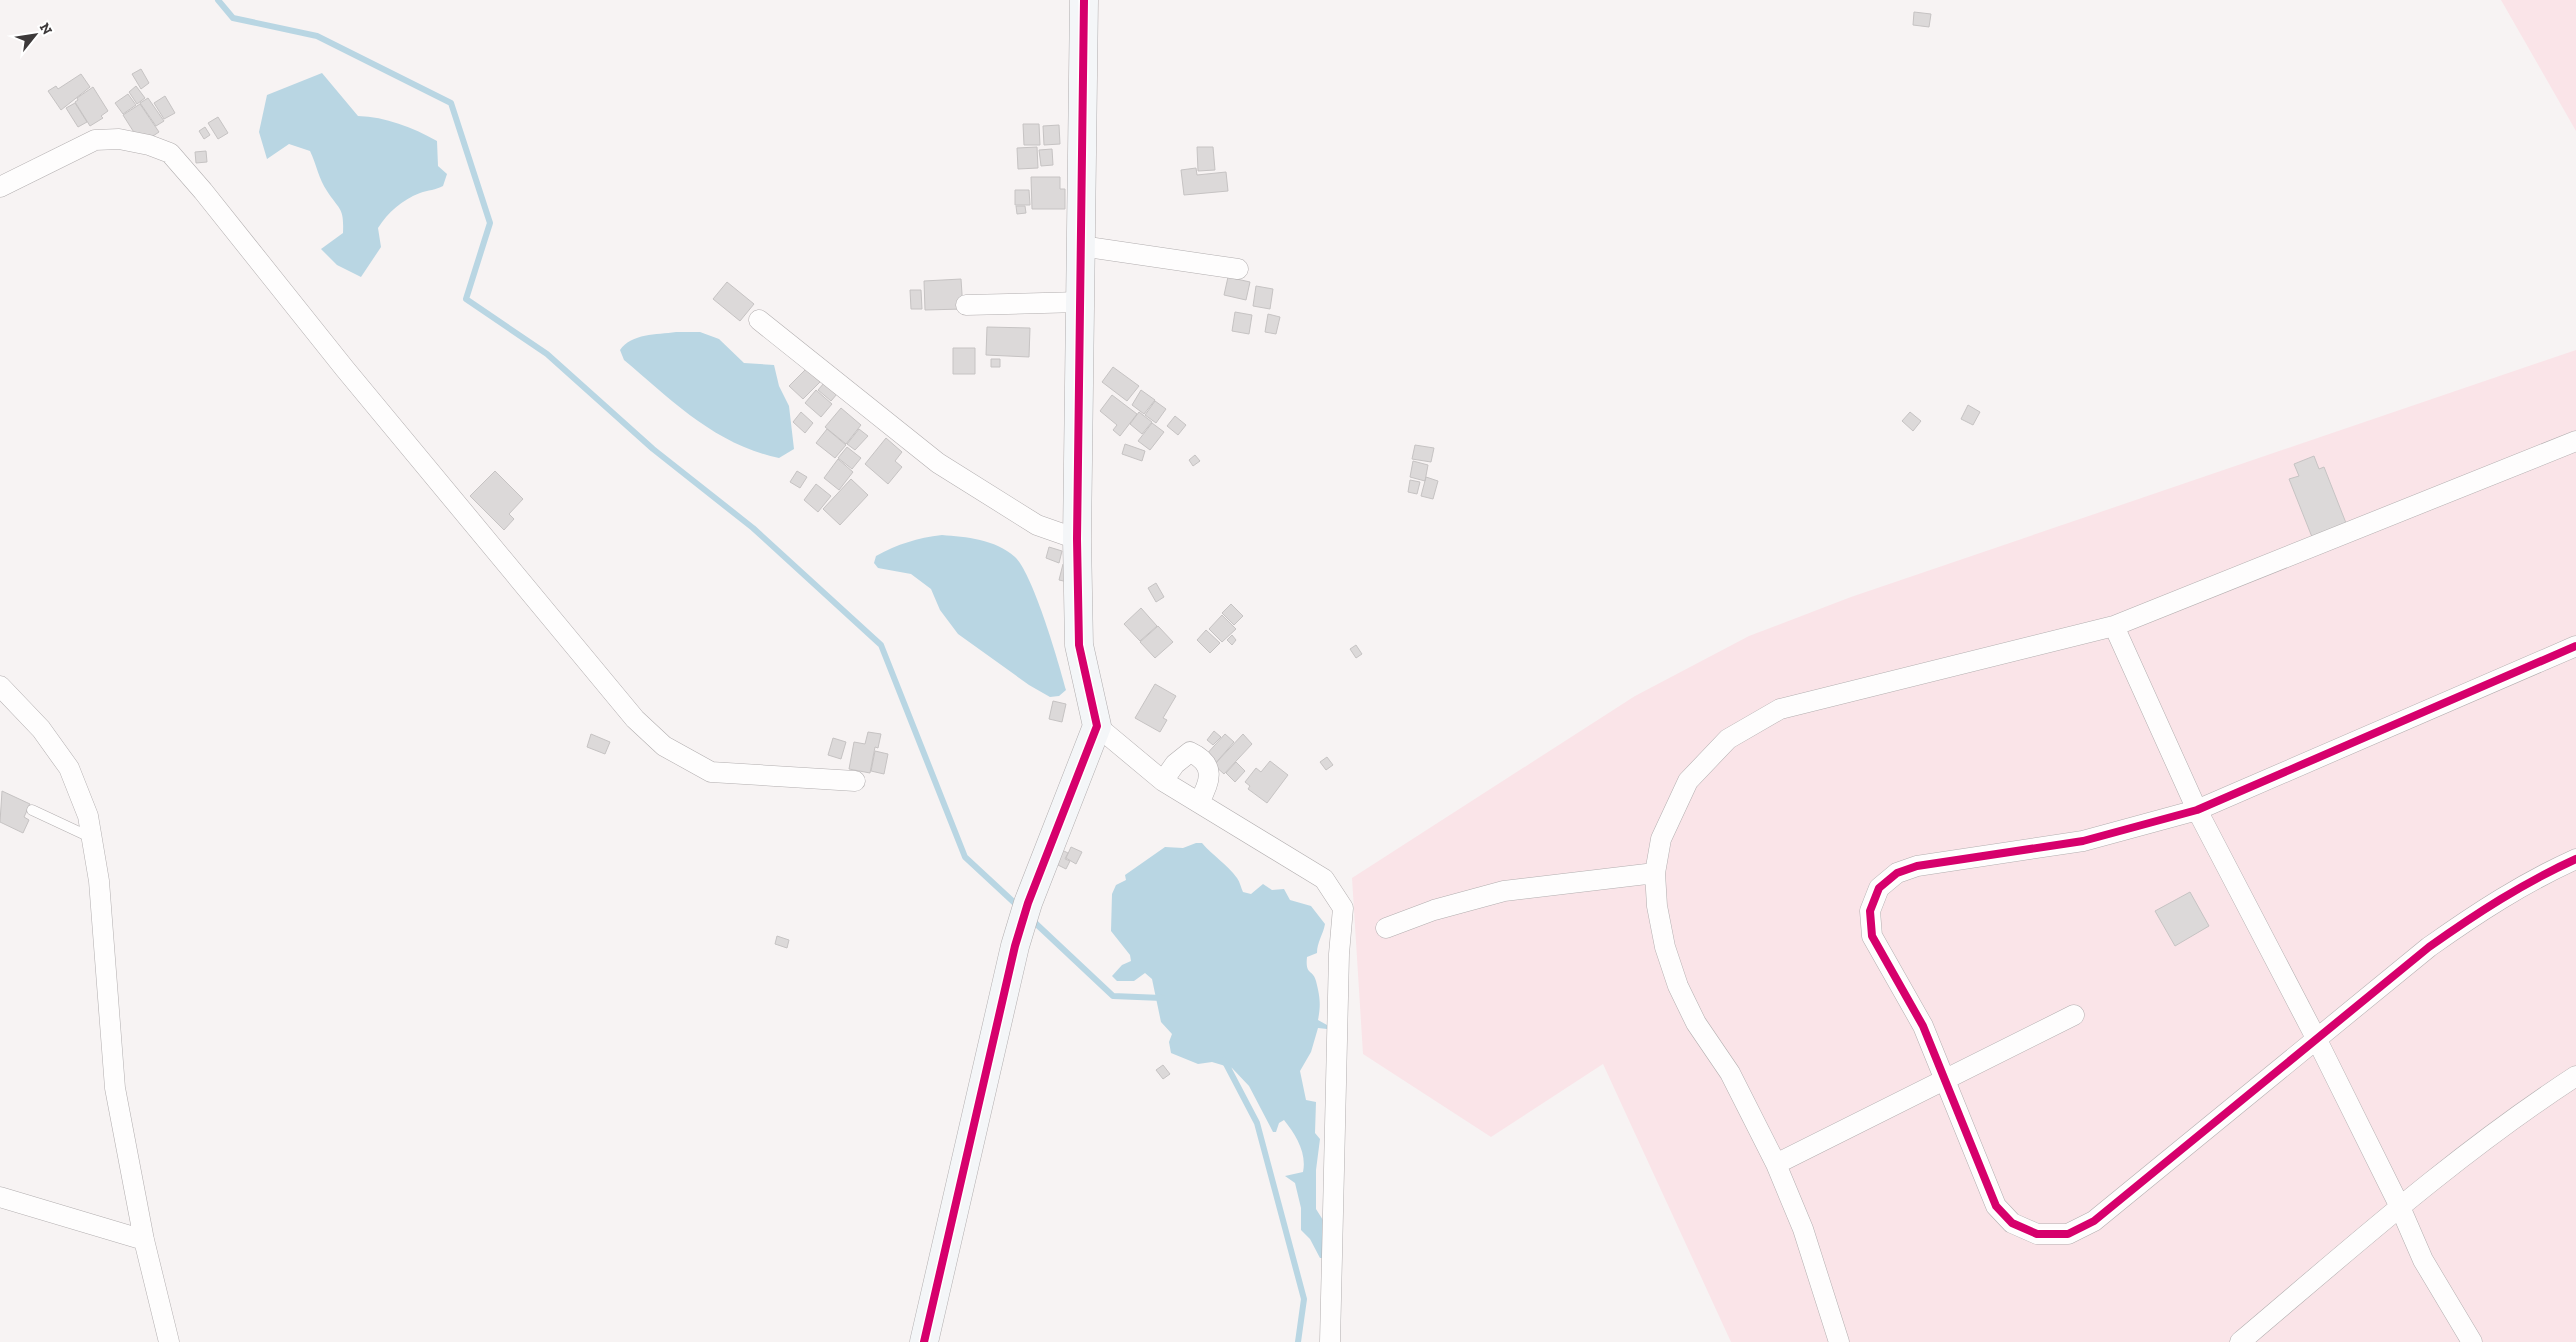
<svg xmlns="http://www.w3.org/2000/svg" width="2576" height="1342" font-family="'Zilla Slab',serif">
<rect width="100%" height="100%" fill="#f7f3f3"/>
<!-- green -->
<path fill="#fae4e8" d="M2501,0H2576V131Z
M2576,350V1342H1731L1603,1064L1491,1137L1363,1054L1352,878L1635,696L1749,636L1851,597Z"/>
<!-- water -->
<path fill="#b9d6e3" d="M322,73L358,116C386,117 412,127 437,141L438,166L447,174L443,186C436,190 428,190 420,193C402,200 388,212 378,228L381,247L361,277L337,265L321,249L343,233C344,207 340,211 327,191C319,180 316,163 310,151L289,144L267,159L259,132L267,95Z
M676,332H700L719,339L744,363L774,365L779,386L789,406L794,449L779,458C714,444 673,401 624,360L620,350C632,333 656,335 676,332Z
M942,535C966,537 995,539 1015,557C1033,574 1059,663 1066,690L1059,696L1050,697L1029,685L958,634L940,610L931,589L911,574L878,568L874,563L876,556C898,544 917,538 942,535Z
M1196,843H1202C1213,856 1227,864 1237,878C1240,882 1241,888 1243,892L1251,894L1263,884L1272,890L1284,889L1290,900L1311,906L1325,924C1323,935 1317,942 1317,953L1307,957C1305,976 1313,969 1316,981C1320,997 1321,1004 1318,1020L1327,1025V1029L1318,1028L1311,1052L1300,1071L1306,1100L1316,1102L1315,1133L1320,1139L1316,1170V1209L1328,1228L1329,1258H1320L1310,1239L1301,1230V1208L1295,1183L1285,1176L1303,1172C1307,1153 1296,1135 1284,1120L1279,1123L1276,1132H1273L1249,1086L1232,1068L1212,1062L1198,1064L1171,1053L1169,1042L1172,1034L1161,1022L1152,979L1145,973L1134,981H1117L1112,976L1122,965L1131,961L1130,955L1111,931L1112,894L1116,885L1126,880L1125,875L1165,847L1183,848Z"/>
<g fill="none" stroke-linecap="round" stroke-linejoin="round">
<!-- stream -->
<path stroke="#b9d6e3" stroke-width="6" d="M218,0L233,18L317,36L451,103L490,223L466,299L547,354L653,449L753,528L881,645L965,857L1020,908
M1031,919L1113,996L1162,998
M1224,1060L1257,1123L1304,1299L1298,1342"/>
</g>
<!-- building -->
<path fill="#dcd9d9" stroke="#c6c3c3" d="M1914,12L1931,14L1929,27L1913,25Z
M141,69L149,83L141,89L132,74Z
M81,74L90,87L61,110L48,91L56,86L58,89Z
M136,86L145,98L137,104L129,92Z
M93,87L108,111L101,116L103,118L90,126L75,102L78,100L77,98Z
M128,94L136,105L123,114L115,103Z
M165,96L175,113L164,119L154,103Z
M148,98L164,121L156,126L140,103Z
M75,103L87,122L78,127L66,108Z
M140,104L159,132L144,142L137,132L135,134L123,115Z
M218,117L228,133L218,139L208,123Z
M1023,124H1039L1040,145H1024Z
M1059,125L1060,144L1044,145L1043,126Z
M205,127L210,135L204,139L199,131Z
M1037,147L1038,168L1018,169L1017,148Z
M1197,147H1213L1215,170L1198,171Z
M1052,149L1053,165L1041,166L1039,150Z
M206,151L207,162L196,163L195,152Z
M1196,168L1197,175L1226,172L1228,191L1184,195L1181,170Z
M1031,177H1060V189H1065V209H1032Z
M1015,190H1029L1030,205H1015Z
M1016,206H1025L1026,213L1017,214Z
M1228,277L1250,282L1246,300L1224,295Z
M961,279L963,309L925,310L924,281Z
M727,282L754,304L740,321L713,299Z
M1256,286L1273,289L1270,309L1253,306Z
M910,290H921L922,309H911Z
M1235,312L1252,315L1249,334L1232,331Z
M1268,314L1280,317L1276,334L1265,332Z
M987,327L1030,328L1029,357L986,355Z
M953,348H975V374H953Z
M991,359H1000V367H991Z
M1113,367L1139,386L1127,401L1102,382Z
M806,369L820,382L803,399L789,386Z
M824,383L837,394L831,401L818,390Z
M816,390L832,404L821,417L805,403Z
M1141,390L1155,400L1144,414L1132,405Z
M1112,395L1137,414L1120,436L1113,430L1117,425L1100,411Z
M1155,401L1166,409L1156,423L1145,415Z
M1968,405L1980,412L1973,425L1961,419Z
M841,408L861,425L846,444L825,427Z
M801,412L813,423L805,433L793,422Z
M1139,412L1152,422L1142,434L1130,424Z
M1910,412L1921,421L1913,431L1902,421Z
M1175,416L1186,425L1178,435L1167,426Z
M1152,423L1164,432L1150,450L1138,441Z
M827,429L846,445L835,458L816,443Z
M859,429L868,436L855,450L847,444Z
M886,438L902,452L895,461L902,467L888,484L865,464Z
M1125,444L1145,451L1142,461L1122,454Z
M1415,445L1434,448L1431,462L1412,459Z
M847,447L861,458L852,469L838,458Z
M1195,455L1200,461L1193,466L1189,460Z
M2314,456L2319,469L2324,467L2346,523L2312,537L2289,479L2299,476L2294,464Z
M838,459L853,472L839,490L824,478Z
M1413,461L1428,465L1425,481L1410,477Z
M495,471L523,499L509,514L514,519L504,530L470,496Z
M797,471L807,477L800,488L790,482Z
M1426,477L1438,481L1433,499L1421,496Z
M851,479L868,495L840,525L823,509Z
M1410,480L1420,482L1417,494L1408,492Z
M816,484L831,496L818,512L804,500Z
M1049,547L1062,551L1059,563L1046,558Z
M1063,564L1072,566L1068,582L1059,580Z
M1156,583L1164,597L1156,602L1148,588Z
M1231,604L1243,616L1234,625L1222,613Z
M1141,608L1157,626L1140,641L1124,624Z
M1222,615L1236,629L1222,642L1209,629Z
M1158,626L1173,642L1155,658L1140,642Z
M1206,630L1220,643L1210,653L1197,640Z
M1232,635L1236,640L1232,645L1227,640Z
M1356,645L1362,654L1356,658L1350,649Z
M1155,684L1176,696L1163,718L1167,720L1160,732L1135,718Z
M1053,701L1066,704L1062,722L1049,719Z
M1214,731L1221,737L1213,745L1207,740Z
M868,732L881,734L878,748L875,747L870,773L849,769L854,742L865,744Z
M591,734L610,742L605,754L587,747Z
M1225,734L1234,742L1213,766L1204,757Z
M1243,734L1252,744L1224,774L1214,765Z
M833,738L846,742L841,759L828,755Z
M875,751L888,754L884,774L871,771Z
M1327,757L1333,765L1326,770L1320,762Z
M1270,761L1288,775L1267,803L1248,789L1250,786L1245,782L1256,768L1261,772Z
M1236,762L1245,771L1235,782L1226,773Z
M2,791L30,804L24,817L29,820L23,833L0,822Z
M1071,847L1082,852L1076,864L1066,858Z
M1060,849L1068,853L1065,859L1070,861L1066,869L1054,863Z
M2190,892L2209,926L2175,946L2155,911Z
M777,936L789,940L787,948L775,944Z
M1163,1065L1170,1074L1163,1079L1156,1070Z"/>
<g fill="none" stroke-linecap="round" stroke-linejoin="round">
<!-- lane casing -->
<g stroke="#b2aeaf" stroke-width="11">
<path id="lane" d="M32,810L92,838"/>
</g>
<!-- street casing -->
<g stroke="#b2aeaf" stroke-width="21">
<path id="street" d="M0,187L95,140L119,139L149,145L170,153L203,191L345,369L635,719L664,746L711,772L855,781
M1081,246L1238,269
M966,305L1080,302
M759,320L938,463L1037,525L1077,539
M2114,626L2197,810L2316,1038L2400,1207L2423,1260L2472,1342
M2576,646L2197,810L2083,841L1917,866L1897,873L1879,888L1870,911L1872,936L1923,1026L1996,1206L2012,1223L2037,1234H2068L2094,1221L2429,947C2477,913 2523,883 2576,859
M0,686L41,729L69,768L88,816L99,881L115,1088L144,1240L169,1342
M1097,726L1163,781L1324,879L1343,908L1339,954L1330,1342
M1163,781L1175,764L1190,752C1216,764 1211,781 1199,802
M1386,928L1434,910L1504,891L1655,873
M1776,1164L2074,1015
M0,1197L144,1240
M1839,1342L1803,1229L1776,1164L1730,1073L1696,1023L1678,986L1665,947L1657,906L1655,873L1661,839L1688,781L1728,739L1780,709L2114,626L2576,441
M2240,1342C2349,1250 2456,1154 2576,1076"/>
</g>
<!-- secondary casing -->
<g stroke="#b2aeaf" stroke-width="29">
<path id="secondary" d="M924,1342L1015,946L1028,903L1097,726L1079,645L1077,539L1084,0"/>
</g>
<!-- lane -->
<use href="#lane" stroke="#fefdfd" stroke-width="10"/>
<!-- street -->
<use href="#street" stroke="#fefdfd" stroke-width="20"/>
<!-- secondary -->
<use href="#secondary" stroke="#f4f6f8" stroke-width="28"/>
<!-- cycleway casing -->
<g stroke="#fff" stroke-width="11">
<path id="cycleway" d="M2576,646L2197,810L2083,841L1917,866L1897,873L1879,888L1870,911L1872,936L1923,1026L1996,1206L2012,1223L2037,1234H2068L2094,1221L2429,947C2477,913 2523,883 2576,859
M924,1342L1015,946L1028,903L1097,726L1079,645L1077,539L1084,0"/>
</g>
<!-- cycleway -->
<use href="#cycleway" stroke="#d6006c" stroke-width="8"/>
</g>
<!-- north arrow -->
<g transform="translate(35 35) rotate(60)" stroke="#ffffff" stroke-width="4" paint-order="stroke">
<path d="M0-4L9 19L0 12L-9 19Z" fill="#3d393a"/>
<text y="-8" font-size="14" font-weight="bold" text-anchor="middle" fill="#3d393a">N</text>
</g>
</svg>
